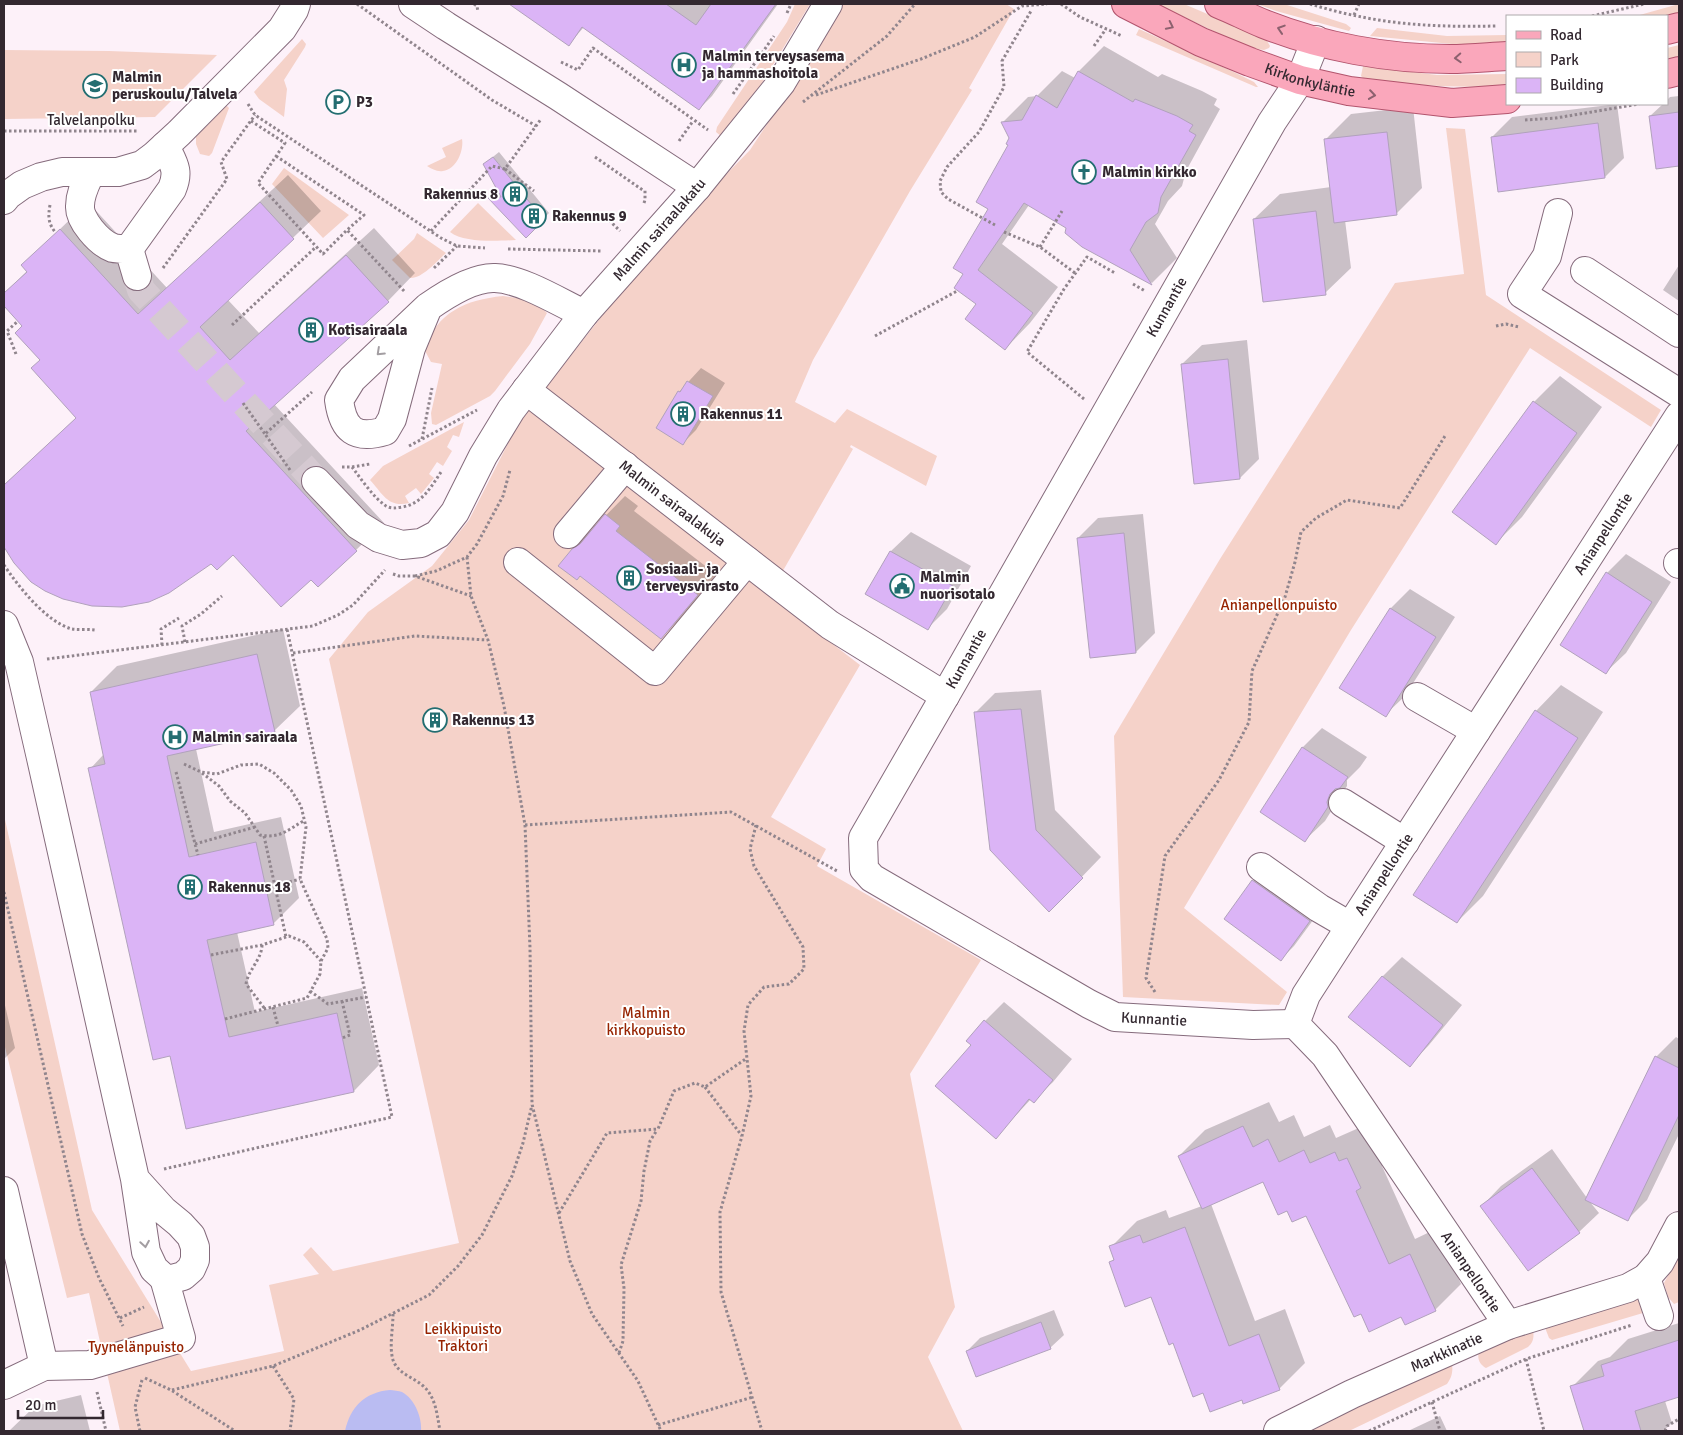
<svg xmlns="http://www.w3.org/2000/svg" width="1683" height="1435" font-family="Signika,sans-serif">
<rect width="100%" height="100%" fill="#fdf1f9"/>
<!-- green -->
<path fill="#f5d2c9" d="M795,4H810L756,93L722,137L716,132L717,127L787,22Z
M841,4H1006L1014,9L969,88L972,90L910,191L813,360L795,402L835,423L847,409L937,456L926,486L851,445L850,447L853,449L769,595L860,665L771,817L826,849L817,866L981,960L910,1074L955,1307L928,1357L963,1431H120L89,1293L67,1298L4,1043V815L92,1210L191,1371L284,1351L269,1285L319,1274L303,1255L311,1247L333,1271L459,1243L329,659L368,612L432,566L469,520L520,420L661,241L750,150L793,85Z
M1157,4H1184L1266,39L1270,46L1269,48L1264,50L1256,49L1230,39Z
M1257,4H1284L1346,24L1351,28L1349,31L1276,11Z
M1679,4V14L1667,16H1636Z
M1377,28L1447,36L1507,35V44H1452L1370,36Z
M1139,29L1236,73L1254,82L1258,87H1256L1136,35Z
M302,39L306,44L305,47L284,80L287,89L284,117L259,99L254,92Z
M1679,45V58L1667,61V48Z
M4,50L109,51L217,55L155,117L4,119Z
M1363,66L1437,75L1507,74V86C1456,88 1413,86 1363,78L1361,76Z
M226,105L229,108L212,153L209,156L200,154L196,144V136Z
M1446,128L1465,129L1486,295L1661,410L1651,427L1530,348L1351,630L1184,908L1287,992L1279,1005L1123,997L1114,736L1220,559L1395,283L1464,274Z
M462,139C464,150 457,169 443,171C437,172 432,169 427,166L446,157L442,148Z
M284,168L349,215L323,238L272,184Z
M478,203L516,240C497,241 464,243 450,232Z
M417,233L446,253C437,261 422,279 410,278L392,260L414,239Z
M503,296C519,298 536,300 547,313L530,344L495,391L490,396L436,425L432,424L431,413L442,364L431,362L424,349C438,312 465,300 503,296Z
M464,422L459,437L453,435L447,447L452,451L443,466L437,462L429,474L434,478L421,494L416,488L405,496L409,503C388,508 383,494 370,480L383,466Z
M1679,1256V1302L1674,1304L1668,1297L1664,1283Z
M1642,1296L1645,1310L1643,1313L1552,1340L1549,1338L1544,1325Z
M1533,1329C1534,1336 1534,1342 1528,1347L1486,1368C1479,1364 1477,1358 1479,1351Z
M1452,1363C1453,1372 1452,1377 1447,1384L1349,1431H1308Z"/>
<!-- water -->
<path fill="#babcf2" d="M390,1390C393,1390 399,1391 402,1392C415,1399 422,1418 421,1431H345C350,1407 365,1392 390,1390Z"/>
<!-- shadow -->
<path fill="#0003" d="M520,4H778L712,96L699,109L584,27L569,44L517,8Z
M1104,46L1158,77L1162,74L1202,91L1217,99L1214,105L1220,109L1186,171L1182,186L1168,201L1155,224L1177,258L1152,283L1083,246L1067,227L1029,205L1002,244L1058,287L1030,323L1005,349L977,304L964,274L990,209L1010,145L1011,138L1003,122L1028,97L1037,96L1062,71L1075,78L1079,71Z
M1679,96V164L1657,167L1650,116L1663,104H1667V100L1670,97Z
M1617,104L1624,158L1605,177L1492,137L1512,117Z
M1413,107L1422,188L1396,214L1345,220L1351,268L1325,293L1254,219L1280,194L1331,187L1325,140L1351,114Z
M499,152L549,213L526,236L490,198L496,193L500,192L484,164Z
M288,175L321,211L228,300L259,333L374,228L415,273L388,301L274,404L384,523L356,550L311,578L233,553L211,562L15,563L4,545V485L77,417L42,359L24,326L4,304V294L28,270L23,265L88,202L167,288Z
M1679,265V301L1663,290Z
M1247,340L1259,459L1240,478L1182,364L1202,345Z
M701,368L725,383L696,430L683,443L679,392Z
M1560,376L1602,407L1522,517L1496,543L1534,402Z
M625,496L638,506L634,511L717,575L681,618L661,638L572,550Z
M1143,514L1155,633L1136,652L1078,538L1098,518Z
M911,532L971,566L947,609L928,628L867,594L891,551Z
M1626,554L1671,582L1626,653L1606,672L1607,573Z
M1410,589L1455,617L1405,696L1385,715L1341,687L1391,608Z
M283,629L300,706L274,731L196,749L214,832L281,817L299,898L273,924L237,932L255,1012L362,988L379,1065L354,1091L171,1055L90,769L104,754L91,692L117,666Z
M1561,685L1603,712L1483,896L1457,922L1536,711Z
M1041,690L1055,810L1101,857L1049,911L975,713L995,693Z
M1322,728L1367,757L1360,767L1347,780V786L1325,821L1305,840L1261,812L1303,747Z
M1266,868L1322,908L1294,946L1281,959L1226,919L1253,881Z
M1402,957L1462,1005L1429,1045L1410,1065L1350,1017L1383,976Z
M4,1001L15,1048L4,1059Z
M1004,1002L1072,1059L1053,1082L1033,1101L1031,1099L996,1137L973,1045L985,1021Z
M1676,1037L1679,1039V1134L1647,1200L1627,1220L1590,1202L1599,1213L1579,1232L1482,1206L1501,1186L1552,1149L1587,1198L1656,1057Z
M1269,1102L1279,1122L1294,1115L1304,1137L1330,1125L1336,1138L1361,1127L1386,1161L1382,1166L1415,1239L1436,1229L1461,1284L1435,1310L1402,1315L1307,1214L1288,1209L1263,1180L1211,1204L1255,1321L1285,1309L1305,1363L1279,1389L1204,1391L1174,1341L1152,1295L1110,1263L1115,1258L1111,1247L1137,1221L1166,1210L1169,1218L1202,1206L1179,1156L1205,1130Z
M1054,1310L1064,1335L1051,1347L977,1376L967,1351L980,1338Z
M1679,1323V1396L1665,1401L1672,1423L1663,1431H1586L1572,1387L1598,1361L1610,1357L1628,1339Z
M81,1395L90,1431H9L35,1406Z
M1440,1416L1447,1431H1408Z"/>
<!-- building -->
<path fill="#dbb4f6" stroke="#b1a2bc" d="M509,4H666L696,25L711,4H776L699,110L582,27L569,46Z
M1078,71L1133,102L1135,99L1177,116L1193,125L1189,131L1196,135L1161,197L1158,213L1146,222L1130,250L1152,285L1082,247L1065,233L1066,228L1024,203L978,270L1033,313L1005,350L965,319L976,304L954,288L963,274L953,268L988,209L976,202L1008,145L1006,144L1009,138L1001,122L1022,120L1036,95L1057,108Z
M1679,112V166L1656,169L1649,116Z
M1598,123L1605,178L1498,192L1491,137Z
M1387,132L1397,215L1334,223L1324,139Z
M493,157L544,220L526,238L488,198L501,197L483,164Z
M260,202L294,239L200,327L230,360L346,255L389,302L246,431L357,551L318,587L311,580L281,607L233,555L217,570L211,564L169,593L149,602L122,607L92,606L63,599L45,591L31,582L14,563L4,547V485L76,418L31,368L40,360L15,333L22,326L4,306V293L27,272L21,265L60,229L138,314Z
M1316,211L1326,295L1263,302L1253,219Z
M1228,359L1240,479L1194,484L1181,364Z
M687,381L713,396L683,445L656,428L678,391L680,392Z
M1533,401L1577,433L1496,545L1452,512Z
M605,514L620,526L616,531L698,595L661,639L580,576L577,580L558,566L572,549L580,544Z
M1124,533L1136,653L1090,658L1077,538Z
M890,551L953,586L928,630L865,594Z
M1606,572L1652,602L1606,674L1560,645Z
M1390,608L1436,637L1386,717L1339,688Z
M257,654L275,732L167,756L189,857L256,842L274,925L207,940L229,1037L337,1013L354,1092L186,1129L170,1056L153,1060L88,768L105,764L90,692Z
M1021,709L1036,830L1083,878L1049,912L990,850L974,712Z
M1535,710L1578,738L1457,923L1413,895Z
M1302,747L1348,777L1340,788L1335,789L1330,794L1327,802L1328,807L1305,842L1260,812Z
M1252,880L1310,921L1281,961L1224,919Z
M1382,976L1443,1025L1410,1067L1348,1017Z
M984,1020L1053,1080L1034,1103L1029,1099L996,1139L935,1086L971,1045L966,1041Z
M1655,1056L1679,1068V1115L1628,1221L1585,1200Z
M1243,1126L1253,1147L1268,1139L1279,1162L1304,1150L1310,1163L1335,1152L1339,1161L1347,1158L1361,1188L1356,1191L1389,1264L1410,1254L1436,1311L1405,1325L1401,1317L1369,1332L1361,1314L1354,1317L1306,1216L1292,1222L1287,1211L1278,1215L1263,1182L1202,1209L1178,1156Z
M1532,1168L1580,1233L1528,1271L1480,1206Z
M1185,1227L1229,1346L1259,1334L1280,1390L1243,1404L1242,1400L1210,1412L1203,1393L1193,1397L1173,1343L1169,1345L1151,1297L1125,1307L1109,1262L1114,1260L1109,1246L1140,1235L1143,1243Z
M1041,1322L1051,1349L976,1377L966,1351Z
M1679,1340V1397L1635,1411L1641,1431H1584L1570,1386L1604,1376L1601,1365Z"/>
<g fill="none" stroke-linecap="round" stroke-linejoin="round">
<!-- minor-tunnel -->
<path stroke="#d5c9d1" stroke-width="28" stroke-dasharray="28 14" stroke-linecap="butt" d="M137,276L141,290L316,481"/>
<!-- minor casing -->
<g stroke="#856b7c" stroke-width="30">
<g id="minor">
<path d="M413,4L446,26L558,96L697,187"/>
<path d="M91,172C86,183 80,193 80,206C79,220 99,243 113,248C117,249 124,249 129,249L137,276"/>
<path d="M4,200L8,195L22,185L41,177L62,172H118L142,165L154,156L179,133L282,29L294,10L296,4"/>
<path d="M1558,213L1547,256L1522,294L1679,393"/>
<path d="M129,249L172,189C180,170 173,163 165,146"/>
<path d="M1585,271L1679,333"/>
<path d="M428,307L411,348L392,419L385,431C355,440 343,430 339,400L352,379L428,307C445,295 474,277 495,278C522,279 559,302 584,314"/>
<path id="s1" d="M526,390L830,625L945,696"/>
<path id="s2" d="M316,481L358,525L379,538L402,545L421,543L438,534L455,512L483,456L511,410L584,314L697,187L781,83L828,4"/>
<path d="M568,534L625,466"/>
<path d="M518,562L655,671L747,561"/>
<path d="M1678,563L1679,564"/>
<path d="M4,625L19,662L41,758L135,1179L146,1252L154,1269L164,1278L172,1279L183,1276L191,1269L195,1260V1247L191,1236L180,1224L163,1210L135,1179"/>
<path d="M1417,697L1476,731"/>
<path d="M1343,803L1405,842"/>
<path d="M1261,867L1319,908L1350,926"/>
<path id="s3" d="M1295,1024L1253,1025L1115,1017L1089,1004L872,878L864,869L863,838L953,682L1272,122L1300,80L1316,40"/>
<path d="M4,1191L44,1366"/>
<path d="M1646,1278L1659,1316"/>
<path id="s4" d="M1508,1325L1325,1055L1295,1024L1306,995L1679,416"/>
<path d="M4,1385L44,1366L90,1365L181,1338L164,1278"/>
<path id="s5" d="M1278,1431L1352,1394L1508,1325L1628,1288L1646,1278L1660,1262L1679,1226"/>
</g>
</g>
<!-- major casing -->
<g stroke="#b2546d" stroke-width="30">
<g id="major">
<path id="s6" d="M1126,4L1201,42L1250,62L1300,80L1349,91L1452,103L1507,99"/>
<path d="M1219,4C1234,10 1249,18 1264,24C1322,47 1388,59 1450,59C1469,59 1488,57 1507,56"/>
<path d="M1667,30L1679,27"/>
<path d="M1667,74L1679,71"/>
</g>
</g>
<!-- path -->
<path stroke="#90858d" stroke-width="3" stroke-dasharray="2.5 2.5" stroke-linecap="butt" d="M357,4L492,100L536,126
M474,4L477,6L478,12
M1061,4L1080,17L1122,36
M1310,4C1327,9 1345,14 1362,17C1406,26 1452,27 1496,26
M787,13L791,4
M1354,15L1359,4
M1592,16L1644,4
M1094,46L1106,29
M561,62L578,70L593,48L708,130
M733,94L774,36
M816,95L921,59L975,37L1022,6L1047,4
M803,102L887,36L915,4
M248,104L255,115L441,238L457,246L485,248
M1525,120L1556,118L1639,104
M251,121L285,143L258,183L323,254L347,230L405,292
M4,131H139
M679,141L693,121
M276,156L364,215L347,230
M595,157L644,191
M505,169L534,191
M644,203L645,200V190
M50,205C48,216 48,224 56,233
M602,213L620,231
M995,225L948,199L941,192L940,181L947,167L979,132L1004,87L1002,61L1031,11
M431,231L492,166L505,169L541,119
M1004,232L1040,247L1075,273
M1040,247L1062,211
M508,249L602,251
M163,268L227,179L221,162L255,115
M434,268L457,246
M1133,284L1145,291
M232,325L316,247
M1496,326L1506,324L1519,327
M875,336L957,291
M16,354L7,331L18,321
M1084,399L1027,352L1064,289L1087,257L1115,273
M243,403L265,434
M422,439L432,388
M409,446L477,410
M342,467H352L370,464
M352,467C362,480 373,497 386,506C391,509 396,508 402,507C422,504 431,487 441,472
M290,470L265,434L312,392
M467,557L471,596L488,640L504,706L525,825L530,948L532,1104L570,1261L592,1314L638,1381L661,1431
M4,565C18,586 46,622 72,629C79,630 88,629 95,630
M393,574L399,576H415L471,596
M415,576L436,571L467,557L477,544L503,496L510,470
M185,642L182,626L201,614L222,596
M162,645L161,629L179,618
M293,653L415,636L488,640
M47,659L313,626L338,615L353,605L385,570
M184,764L201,772L217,774L241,765L259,764L274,773L291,790L301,806L306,827L300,879L327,939L328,948L321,961L320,974L307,998L225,1019
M176,772L198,855
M202,773L219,786L230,801L245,813L260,835C280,839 289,829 305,820
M525,825L731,812L837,871
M756,825L750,849L754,866L803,947L804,969L789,984L764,987L748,1005L744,1031L751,1096L742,1136L720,1212L721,1292L762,1431
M264,836L286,937
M195,844L255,827
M275,886L300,879
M4,892L82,1234L99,1278L123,1326
M262,945C262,959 248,970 246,984L265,1009
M211,955L262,945L289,936L304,942L321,961
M310,991L328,1004L366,997
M1155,992L1146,978L1165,856L1219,780L1249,722L1252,671L1285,597L1295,562L1301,532L1316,518L1347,500L1400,508L1445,436
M342,1001L350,1035L342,1038
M273,1007L278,1026
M705,1087L742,1136
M164,1169L392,1117L287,629
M559,1213L607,1133L658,1129L674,1091L695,1083L705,1087L747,1058
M393,1314C393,1329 389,1347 393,1360C398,1374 413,1377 422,1385C436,1396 437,1415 440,1431
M120,1318L144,1307
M619,1353L623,1341L624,1288L621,1265L641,1201L644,1171L650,1141L657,1130
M1526,1359L1544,1431
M273,1366L294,1399L290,1431
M145,1378L171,1390L235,1431
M172,1390L273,1366L360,1330L429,1295L458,1266L482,1235L512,1176L523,1143L532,1105
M97,1392L106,1431
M1432,1402L1440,1431
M658,1425L753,1397
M140,1431L135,1407L142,1380
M1369,1431L1526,1359L1632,1325
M1665,1431L1667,1426L1679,1419"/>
<!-- minor -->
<use href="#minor" stroke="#fff" stroke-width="28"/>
<!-- major -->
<use href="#major" stroke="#faa7bb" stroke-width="28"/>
</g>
<!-- one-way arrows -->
<defs><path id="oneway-chevron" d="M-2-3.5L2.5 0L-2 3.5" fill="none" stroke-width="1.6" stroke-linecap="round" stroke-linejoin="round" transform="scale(1.25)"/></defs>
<g stroke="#8d616f">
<use href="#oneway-chevron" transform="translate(1170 26) rotate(26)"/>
<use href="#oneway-chevron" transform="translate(1281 29) rotate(-162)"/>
<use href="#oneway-chevron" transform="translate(1458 58) rotate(177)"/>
<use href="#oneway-chevron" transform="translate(1372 95) rotate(8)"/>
</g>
<g stroke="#a39ea2">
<use href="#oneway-chevron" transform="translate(380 352) rotate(137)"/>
<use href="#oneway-chevron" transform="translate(145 1244) rotate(81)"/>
</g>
<!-- icons -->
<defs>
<g id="hospital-ring" transform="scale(1.25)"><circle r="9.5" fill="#fff" stroke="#236e71" stroke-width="1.5"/><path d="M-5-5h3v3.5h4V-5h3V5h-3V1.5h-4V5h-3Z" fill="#236e71"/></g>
<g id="school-ring" transform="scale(1.25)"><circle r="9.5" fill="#fff" stroke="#236e71" stroke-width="1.5"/><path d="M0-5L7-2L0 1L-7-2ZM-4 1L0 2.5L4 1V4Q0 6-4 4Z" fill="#236e71"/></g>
<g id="parking-ring" transform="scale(1.25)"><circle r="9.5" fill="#fff" stroke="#236e71" stroke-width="1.5"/><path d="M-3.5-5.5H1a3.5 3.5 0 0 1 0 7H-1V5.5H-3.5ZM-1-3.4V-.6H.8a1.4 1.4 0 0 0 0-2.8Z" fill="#236e71"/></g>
<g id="church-ring" transform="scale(1.25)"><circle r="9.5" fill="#fff" stroke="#236e71" stroke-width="1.5"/><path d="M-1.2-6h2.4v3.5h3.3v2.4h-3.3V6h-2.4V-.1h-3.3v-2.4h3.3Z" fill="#236e71"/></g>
<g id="building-ring" transform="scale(1.25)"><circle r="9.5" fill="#fff" stroke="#236e71" stroke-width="1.5"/><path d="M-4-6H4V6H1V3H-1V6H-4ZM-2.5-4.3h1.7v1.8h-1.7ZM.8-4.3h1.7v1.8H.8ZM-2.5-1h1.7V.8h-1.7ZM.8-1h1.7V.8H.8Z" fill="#236e71"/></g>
<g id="civic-ring" transform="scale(1.25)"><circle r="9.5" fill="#fff" stroke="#236e71" stroke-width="1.5"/><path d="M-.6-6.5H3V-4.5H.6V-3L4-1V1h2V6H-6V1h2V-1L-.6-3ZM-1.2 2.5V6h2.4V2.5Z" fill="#236e71"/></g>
</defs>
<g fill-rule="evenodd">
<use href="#hospital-ring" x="684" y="65"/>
<use href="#school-ring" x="95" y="86"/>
<use href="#parking-ring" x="338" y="102"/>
<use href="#church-ring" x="1084" y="172"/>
<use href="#building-ring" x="515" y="194"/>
<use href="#building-ring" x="534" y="216"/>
<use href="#building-ring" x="311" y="330"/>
<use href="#building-ring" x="683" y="414"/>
<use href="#building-ring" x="629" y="578"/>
<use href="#civic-ring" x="902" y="586"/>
<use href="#building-ring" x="435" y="720"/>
<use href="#hospital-ring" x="175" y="737"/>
<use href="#building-ring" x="190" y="887"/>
</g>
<g text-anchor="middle" stroke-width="4" stroke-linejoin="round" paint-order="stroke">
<!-- poi labels -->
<g font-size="15" font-weight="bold" fill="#332830" stroke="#fff" text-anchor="start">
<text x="702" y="61">Malmin terveysasema<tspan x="702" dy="17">ja hammashoitola</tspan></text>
<text x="112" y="82">Malmin<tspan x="112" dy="17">peruskoulu/Talvela</tspan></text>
<text x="356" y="107">P3</text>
<text x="1102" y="177">Malmin kirkko</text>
<text x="498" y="199" text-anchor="end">Rakennus 8</text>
<text x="552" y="221">Rakennus 9</text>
<text x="328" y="335">Kotisairaala</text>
<text x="700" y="419">Rakennus 11</text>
<text x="646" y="574">Sosiaali- ja<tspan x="646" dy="17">terveysvirasto</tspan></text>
<text x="920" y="582">Malmin<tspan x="920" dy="17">nuorisotalo</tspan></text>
<text x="452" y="725">Rakennus 13</text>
<text x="192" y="742">Malmin sairaala</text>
<text x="208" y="892">Rakennus 18</text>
</g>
<!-- street labels -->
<g font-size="15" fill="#332830" stroke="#fff">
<text dy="5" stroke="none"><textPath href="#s6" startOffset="200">Kirkonkyläntie</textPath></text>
<text x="91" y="125">Talvelanpolku</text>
<text dy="5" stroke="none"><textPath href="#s2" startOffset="526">Malmin sairaalakatu</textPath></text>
<text dy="5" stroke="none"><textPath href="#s3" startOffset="1115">Kunnantie</textPath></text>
<text dy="5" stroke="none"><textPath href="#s1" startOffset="185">Malmin sairaalakuja</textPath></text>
<text dy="5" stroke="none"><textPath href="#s4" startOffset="949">Anianpellontie</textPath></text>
<text dy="5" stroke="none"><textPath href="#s3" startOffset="710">Kunnantie</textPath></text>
<text dy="5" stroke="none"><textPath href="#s4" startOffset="544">Anianpellontie</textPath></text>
<text transform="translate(1154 1019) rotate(3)" y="5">Kunnantie</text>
<text transform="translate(1471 1272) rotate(56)" y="5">Anianpellontie</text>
<text dy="5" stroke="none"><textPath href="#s5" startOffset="186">Markkinatie</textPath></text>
</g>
<!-- park labels -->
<g font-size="15" fill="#972402" stroke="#fff">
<text x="1279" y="610">Anianpellonpuisto</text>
<text x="646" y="1018">Malmin<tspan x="646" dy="17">kirkkopuisto</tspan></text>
<text x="463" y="1334">Leikkipuisto<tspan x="463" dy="17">Traktori</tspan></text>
<text x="136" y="1352">Tyynelänpuisto</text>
</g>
</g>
<!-- border -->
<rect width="1683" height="1435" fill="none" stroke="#332830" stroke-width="10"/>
<!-- legend -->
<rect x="1506" y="15" width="162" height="90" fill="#ffffff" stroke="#ada9ac"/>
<rect x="1516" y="31" width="25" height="8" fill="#faa7bb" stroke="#ada9ac"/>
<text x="1550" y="40" font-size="15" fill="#332830">Road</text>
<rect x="1516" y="52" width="25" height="15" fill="#f5d2c9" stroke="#ada9ac"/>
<text x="1550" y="65" font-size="15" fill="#332830">Park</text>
<rect x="1516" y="78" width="25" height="15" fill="#dbb4f6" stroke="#ada9ac"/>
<text x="1550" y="90" font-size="15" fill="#332830">Building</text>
<!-- scale -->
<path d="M18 1410v8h85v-8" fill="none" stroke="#332830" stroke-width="2.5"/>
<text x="25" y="1410" font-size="15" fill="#332830" stroke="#ffffff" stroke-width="4" paint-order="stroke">20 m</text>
</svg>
